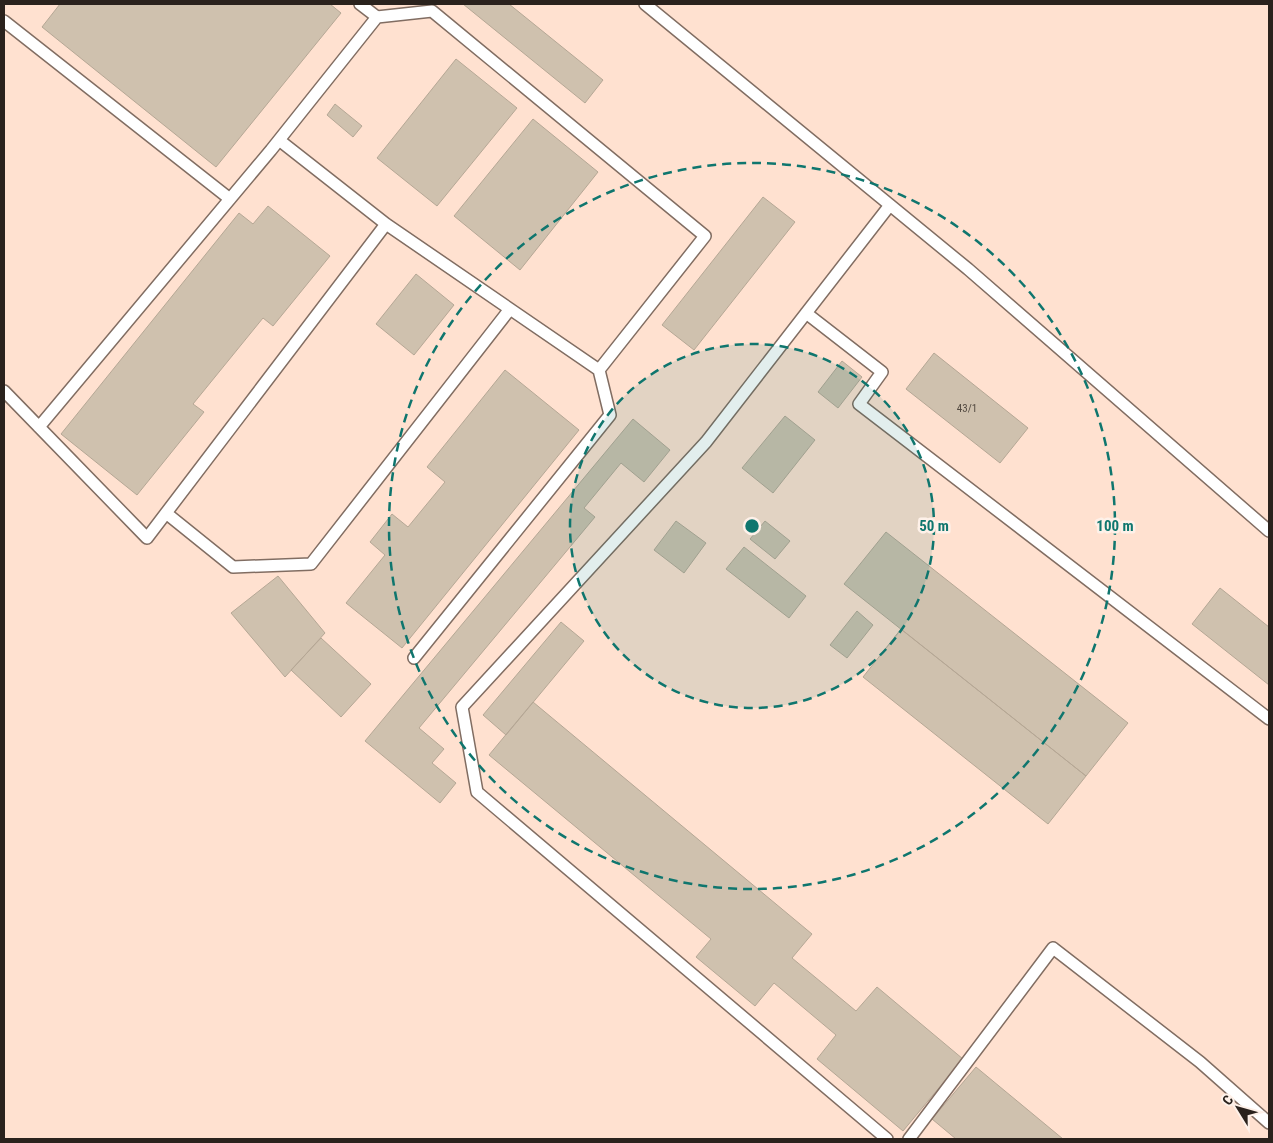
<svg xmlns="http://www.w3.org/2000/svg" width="1273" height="1143" font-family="'Roboto Condensed',sans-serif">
<rect width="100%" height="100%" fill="#fef1e9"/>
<!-- built -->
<path fill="#ffe1d0" d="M4,4H1269V1139H4Z"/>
<!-- building -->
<path fill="#cfc1ae" stroke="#b5a795" d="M60,4H330L341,13L216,167L42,27Z
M463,4H509L603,80L585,103Z
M456,59L517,108L437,206L377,158Z
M335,104L362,126L353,137L327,115Z
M533,119L598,172L520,270L454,216Z
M763,197L795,222L694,350L662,325Z
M268,206L330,256L273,326L263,318L193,404L204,412L137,495L61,434L239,213L253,224Z
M416,274L454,305L414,355L376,324Z
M934,353L1028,428L1000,463L906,389Z
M842,361L862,377L838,408L818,392Z
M505,370L579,430L402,648L346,603L385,555L370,542L392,514L408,527L445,482L427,467Z
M785,416L815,440L773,493L742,468Z
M633,419L670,450L644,482L621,463L584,508L595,517L419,728L444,749L432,763L456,783L440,803L365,741Z
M676,521L706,543L684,573L654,550Z
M765,521L790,541L775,559L750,539Z
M886,532L1128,723L1086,776L844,584Z
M744,547L806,596L789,618L726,569Z
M278,576L325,633L285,677L231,613Z
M1220,588L1269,627V685L1192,624Z
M857,611L873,625L847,658L830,645Z
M561,622L584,641L506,735L483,715Z
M901,629L1086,776L1048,824L863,677Z
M321,638L371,684L341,717L291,670Z
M533,702L812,934L792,958L856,1011L877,987L963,1059L903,1131L817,1059L836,1035L774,983L755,1006L696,957L711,939L489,755Z
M976,1067L1063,1139H956L932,1119Z"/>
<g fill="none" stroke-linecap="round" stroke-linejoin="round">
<!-- service casing -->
<g stroke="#816d62" stroke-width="14">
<path id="service" d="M645,4L968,269L1269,531
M4,21L230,199
M279,140L386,224L599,370L705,236L432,11L377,17L360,4
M806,313L882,372L859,404L1269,719
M4,391L147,538L386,224
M39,427L271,150L377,17
M166,513L233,567L311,564L510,309
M414,658L610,415L599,370
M887,1139L477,792L462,707L706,442L890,205
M909,1139L1053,948L1200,1062L1269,1123"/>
</g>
<!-- service -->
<use href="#service" stroke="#fff" stroke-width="11"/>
</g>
<!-- distance rings -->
<circle cx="752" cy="526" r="182" fill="#0f766e" fill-opacity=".12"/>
<g fill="none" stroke="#0f766e" stroke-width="2.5" stroke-dasharray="9 6">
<circle cx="752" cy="526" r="182"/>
<circle cx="752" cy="526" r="363"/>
</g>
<g text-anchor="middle" stroke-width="5" stroke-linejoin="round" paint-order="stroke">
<!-- number labels -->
<g font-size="11" fill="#534a41">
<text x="967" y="412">43/1</text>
</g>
</g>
<circle cx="752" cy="526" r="8" fill="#0f766e" stroke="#fef1e9" stroke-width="2.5"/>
<g font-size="15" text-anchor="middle" font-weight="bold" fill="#0f766e" stroke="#fef1e9" stroke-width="5" stroke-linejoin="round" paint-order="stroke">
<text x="934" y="531">50 m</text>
<text x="1115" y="531">100 m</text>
</g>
<!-- border -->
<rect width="1273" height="1143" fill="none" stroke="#2a221d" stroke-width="10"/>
<!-- north arrow -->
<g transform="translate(1238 1108) rotate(307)" stroke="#fef1e9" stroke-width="4" paint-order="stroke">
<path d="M0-4L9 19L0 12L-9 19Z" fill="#2a221d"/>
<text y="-8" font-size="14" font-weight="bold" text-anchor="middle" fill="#2a221d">С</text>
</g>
</svg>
